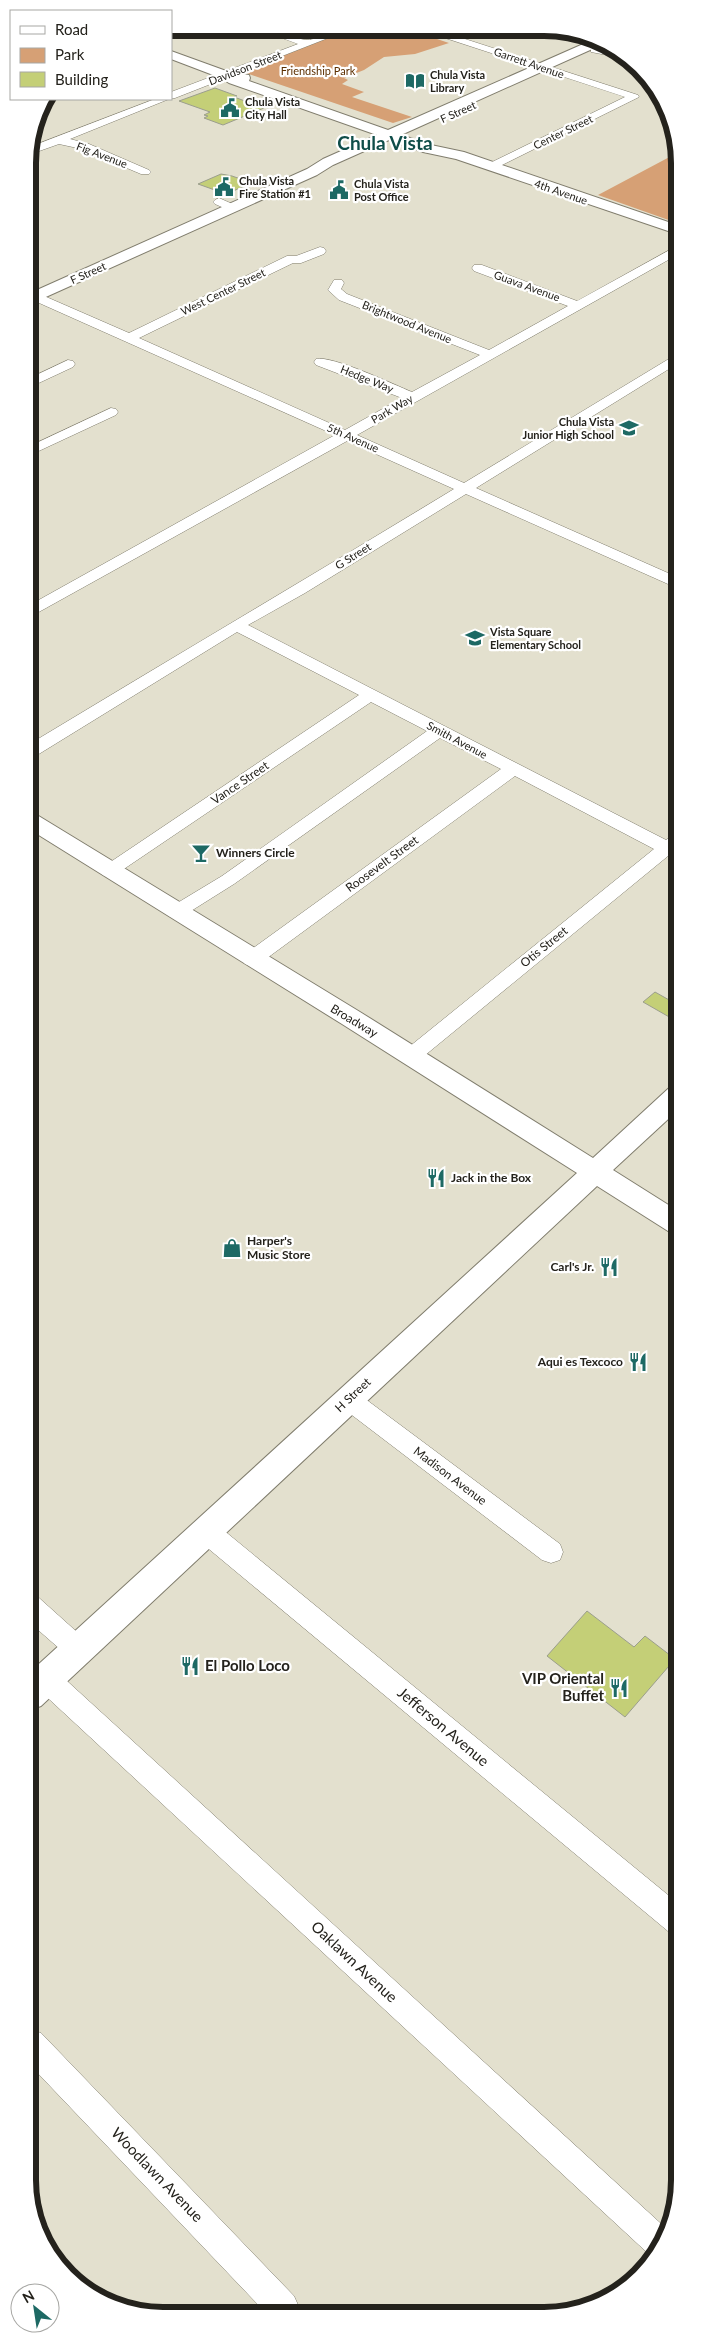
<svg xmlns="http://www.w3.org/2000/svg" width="707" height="2343" font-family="Lato,sans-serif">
<rect width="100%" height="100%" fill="#e3e0ce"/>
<!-- green -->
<path fill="#d6a075" d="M351,29H407L449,43L415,54L384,57L364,70L344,78L348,80L342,84L364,92L352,97L412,117L393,123L246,73L249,69Z
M677,153V223L598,195Z"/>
<!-- building -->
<path fill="#c4cf77" stroke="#9b9e8d" d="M215,88L237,96L234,97L264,108L223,125L204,118L208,116L204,115L210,112L179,101Z
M221,174L232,176L252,183L226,194L198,184Z
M655,992L678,1005V1022L643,1002Z
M587,1611L634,1647L645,1636L675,1659L625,1717L547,1656Z"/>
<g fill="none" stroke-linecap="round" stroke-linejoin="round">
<!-- minor casing -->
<g stroke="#807d6d" stroke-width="1">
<path id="minor" d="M255,28C276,28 287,37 305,40C316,41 334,28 351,29L175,98L169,99H171V92L298,44Z
M418,29H434L638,95L639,97L496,168H488L486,166L488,164L625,97Z
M595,47L608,50L623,58L591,52V48Z
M155,99H169L70,139L89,144L149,170L151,172L149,174H141L82,149L59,144L28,155L30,147Z
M219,198L237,206L239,208L233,212L215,204L213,202L215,200Z
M677,246V255L357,435L464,483L677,354V364L476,488L677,577V588L466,494L305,593L248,625L666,840L670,837L678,836V860L668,856L418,1061L411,1063L404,1061L401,1056L404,1051L654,849L515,776L259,964L252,966L245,964L242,959L245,954L501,769L440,738L234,884L183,916L176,918L169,916L167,912L169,908L222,876L427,731L371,702L115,875L109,877L103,875L100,871L103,867L359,695L237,632L34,757L28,758V745C170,659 313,575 454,489L347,441L28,618V606L335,435L28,298V289L129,333L287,256H296L320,247L324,248L326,251L324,254L301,263H293L139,338L345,430L402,398L316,365L314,362L316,359C332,355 395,385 412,392L480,355L339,300L328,290L334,280H342L344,283L341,289L347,294L489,350L568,306L474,271L472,268L474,265H482L577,301Z
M68,360L73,361L75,364L73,367L28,388V379Z
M111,408L116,409L118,412L116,415L28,456V447Z
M348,1389L356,1392L560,1544L563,1552L560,1560L551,1563L542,1560L340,1406L336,1399L340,1392Z
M207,1521L216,1524L679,1904V1936L669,1932L198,1540L195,1532L198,1524Z
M29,1594L38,1597L87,1641L91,1649L87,1657L78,1661L69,1657L29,1622Z
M46,1667L55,1670L669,2231L653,2258L37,1688L33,1679L37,1670Z
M30,2029L41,2033L294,2296L299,2307L297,2313H266L30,2065Z"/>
</g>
<!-- major casing -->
<g stroke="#807d6d" stroke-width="2">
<path id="major" d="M590,41L599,46L401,135L431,145L464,152L677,225V234L456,159L423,152L389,140L333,165L317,175L28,305V294L307,169L323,159L377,135L229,83L221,78L171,59V51L229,72L249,75L250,78L249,81L388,130Z
M29,813L37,815L360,1012L593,1158L669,1088L678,1086V1110L613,1170L678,1211V1234L668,1231L597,1186L41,1706L30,1710L29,1673L577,1173L342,1024L29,829Z"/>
</g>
<!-- minor -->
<use href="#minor" fill="#fff" fill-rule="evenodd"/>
<!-- major -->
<use href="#major" fill="#fff" fill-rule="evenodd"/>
</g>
<!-- icons -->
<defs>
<g id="library-bare" transform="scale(1.5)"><path d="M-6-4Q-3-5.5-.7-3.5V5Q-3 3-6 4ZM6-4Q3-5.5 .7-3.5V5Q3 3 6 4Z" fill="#1d6964" stroke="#fff" stroke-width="2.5" paint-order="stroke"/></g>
<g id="civic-bare" transform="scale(1.5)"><path d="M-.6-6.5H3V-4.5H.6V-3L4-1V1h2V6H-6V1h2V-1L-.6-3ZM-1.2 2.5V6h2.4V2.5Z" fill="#1d6964" stroke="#fff" stroke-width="2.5" paint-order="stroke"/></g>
<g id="school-bare" transform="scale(1.5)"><path d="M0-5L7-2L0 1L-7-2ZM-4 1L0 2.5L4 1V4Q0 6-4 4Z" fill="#1d6964" stroke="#fff" stroke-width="2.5" paint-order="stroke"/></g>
<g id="bar-bare" transform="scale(1.5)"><path d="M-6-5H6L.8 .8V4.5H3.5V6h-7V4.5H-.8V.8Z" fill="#1d6964" stroke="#fff" stroke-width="2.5" paint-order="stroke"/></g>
<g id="restaurant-bare" transform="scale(1.5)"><path d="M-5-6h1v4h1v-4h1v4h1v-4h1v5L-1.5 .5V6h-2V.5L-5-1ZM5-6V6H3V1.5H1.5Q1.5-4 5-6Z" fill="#1d6964" stroke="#fff" stroke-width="2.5" paint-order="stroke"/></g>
<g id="shop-bare" transform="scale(1.5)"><path d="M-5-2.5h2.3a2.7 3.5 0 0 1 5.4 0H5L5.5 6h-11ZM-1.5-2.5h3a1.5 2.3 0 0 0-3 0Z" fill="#1d6964" stroke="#fff" stroke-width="2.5" paint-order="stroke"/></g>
</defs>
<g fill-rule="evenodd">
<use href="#library-bare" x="415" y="81"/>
<use href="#civic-bare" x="230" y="108"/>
<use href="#civic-bare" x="224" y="187"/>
<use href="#civic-bare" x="339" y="190"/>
<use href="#school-bare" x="629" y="428"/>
<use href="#school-bare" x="475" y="638"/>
<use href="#bar-bare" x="201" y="853"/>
<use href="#restaurant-bare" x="436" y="1178"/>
<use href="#shop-bare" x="232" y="1248"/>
<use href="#restaurant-bare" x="609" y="1267"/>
<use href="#restaurant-bare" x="638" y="1362"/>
<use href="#restaurant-bare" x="190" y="1666"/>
<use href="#restaurant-bare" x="619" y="1688"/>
</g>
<g text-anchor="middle" stroke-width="4.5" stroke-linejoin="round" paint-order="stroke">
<!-- far-street labels -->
<g font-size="11" fill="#24221c" stroke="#fff">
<text transform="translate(529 63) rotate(19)" y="4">Garrett Avenue</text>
<text transform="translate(245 68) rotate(-21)" y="4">Davidson Street</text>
<text transform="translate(458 112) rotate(-24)" y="4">F Street</text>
<text transform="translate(563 132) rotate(-26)" y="4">Center Street</text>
<text transform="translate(102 155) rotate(21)" y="4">Fig Avenue</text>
<text transform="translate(561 192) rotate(19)" y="4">4th Avenue</text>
<text transform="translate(88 273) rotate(-24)" y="4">F Street</text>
<text transform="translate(527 286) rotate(20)" y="4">Guava Avenue</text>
<text transform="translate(223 292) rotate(-26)" y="4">West Center Street</text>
<text transform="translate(407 322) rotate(22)" y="4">Brightwood Avenue</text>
<text transform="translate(367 379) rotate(22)" y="4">Hedge Way</text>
<text transform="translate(392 409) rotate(-30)" y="4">Park Way</text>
<text transform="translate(353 438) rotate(24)" y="4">5th Avenue</text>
<text transform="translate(353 556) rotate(-32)" y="4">G Street</text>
<text transform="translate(457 740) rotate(28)" y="4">Smith Avenue</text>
</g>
<!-- far-park labels -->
<g font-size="11" fill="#5c2f00" stroke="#fff">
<text x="318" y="75">Friendship Park</text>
</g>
<!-- far-poi labels -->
<g font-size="11" font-weight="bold" fill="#24221c" stroke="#fff" text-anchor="start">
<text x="430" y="79">Chula Vista<tspan x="430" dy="13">Library</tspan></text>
<text x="245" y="106">Chula Vista<tspan x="245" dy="13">City Hall</tspan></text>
<text x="239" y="185">Chula Vista<tspan x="239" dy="13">Fire Station #1</tspan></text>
<text x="354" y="188">Chula Vista<tspan x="354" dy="13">Post Office</tspan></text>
<text x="614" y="426" text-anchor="end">Chula Vista<tspan x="614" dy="13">Junior High School</tspan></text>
<text x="490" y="636">Vista Square<tspan x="490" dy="13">Elementary School</tspan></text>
</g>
<!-- street labels -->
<g font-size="12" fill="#24221c" stroke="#fff">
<text transform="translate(240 783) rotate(-34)" y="4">Vance Street</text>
<text transform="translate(382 864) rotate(-36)" y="4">Roosevelt Street</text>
<text transform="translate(544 947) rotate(-39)" y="4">Otis Street</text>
<text transform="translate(354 1021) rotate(31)" y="4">Broadway</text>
<text transform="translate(353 1395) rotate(-43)" y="4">H Street</text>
<text transform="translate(450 1476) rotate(37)" y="4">Madison Avenue</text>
</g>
<!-- poi labels -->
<g font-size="12" font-weight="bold" fill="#24221c" stroke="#fff" text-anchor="start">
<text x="216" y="857">Winners Circle</text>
<text x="451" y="1182">Jack in the Box</text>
<text x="247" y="1245">Harper's<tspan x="247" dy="14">Music Store</tspan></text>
<text x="594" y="1271" text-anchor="end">Carl's Jr.</text>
<text x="623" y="1366" text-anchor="end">Aqui es Texcoco</text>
</g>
<!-- near-poi labels -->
<g font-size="15" font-weight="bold" fill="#24221c" stroke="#fff" text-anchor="start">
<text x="205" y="1671">El Pollo Loco</text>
<text x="604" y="1684" text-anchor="end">VIP Oriental<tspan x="604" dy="17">Buffet</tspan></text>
</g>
<!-- near-street labels -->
<g font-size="15" fill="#24221c" stroke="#fff">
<text transform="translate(443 1727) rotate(40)" y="5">Jefferson Avenue</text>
<text transform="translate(354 1962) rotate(43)" y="5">Oaklawn Avenue</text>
<text transform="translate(157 2175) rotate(46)" y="5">Woodlawn Avenue</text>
</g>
<!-- far-town labels -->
<g font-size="19" font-weight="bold" fill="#0f4d49" stroke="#fff">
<text x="385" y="150">Chula Vista</text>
</g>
</g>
<!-- crop -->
<path d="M0 0H707V2343H0ZM163 36H544A127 127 0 0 1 671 163V2180A127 127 0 0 1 544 2307H163A127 127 0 0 1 36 2180V163A127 127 0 0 1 163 36Z" fill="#fff" fill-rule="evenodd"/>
<path fill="none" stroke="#24221c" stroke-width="6" d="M163 36H544A127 127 0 0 1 671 163V2180A127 127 0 0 1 544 2307H163A127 127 0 0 1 36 2180V163A127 127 0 0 1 163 36Z"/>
<!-- legend -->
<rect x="10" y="10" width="162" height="90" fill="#ffffff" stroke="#a7a7a4"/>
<rect x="20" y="26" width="25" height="8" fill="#ffffff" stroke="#a7a7a4"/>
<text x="55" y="35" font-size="15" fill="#24221c">Road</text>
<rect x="20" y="48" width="25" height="15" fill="#d6a075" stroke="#a7a7a4"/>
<text x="55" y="60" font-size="15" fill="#24221c">Park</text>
<rect x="20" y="72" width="25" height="15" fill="#c4cf77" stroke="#a7a7a4"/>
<text x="55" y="85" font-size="15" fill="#24221c">Building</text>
<!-- north arrow -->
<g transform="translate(35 2308) rotate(330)"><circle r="24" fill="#ffffff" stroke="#a7a7a4"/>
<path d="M0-4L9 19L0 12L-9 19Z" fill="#1d6964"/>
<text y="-8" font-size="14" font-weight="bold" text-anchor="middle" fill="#24221c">N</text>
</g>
</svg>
